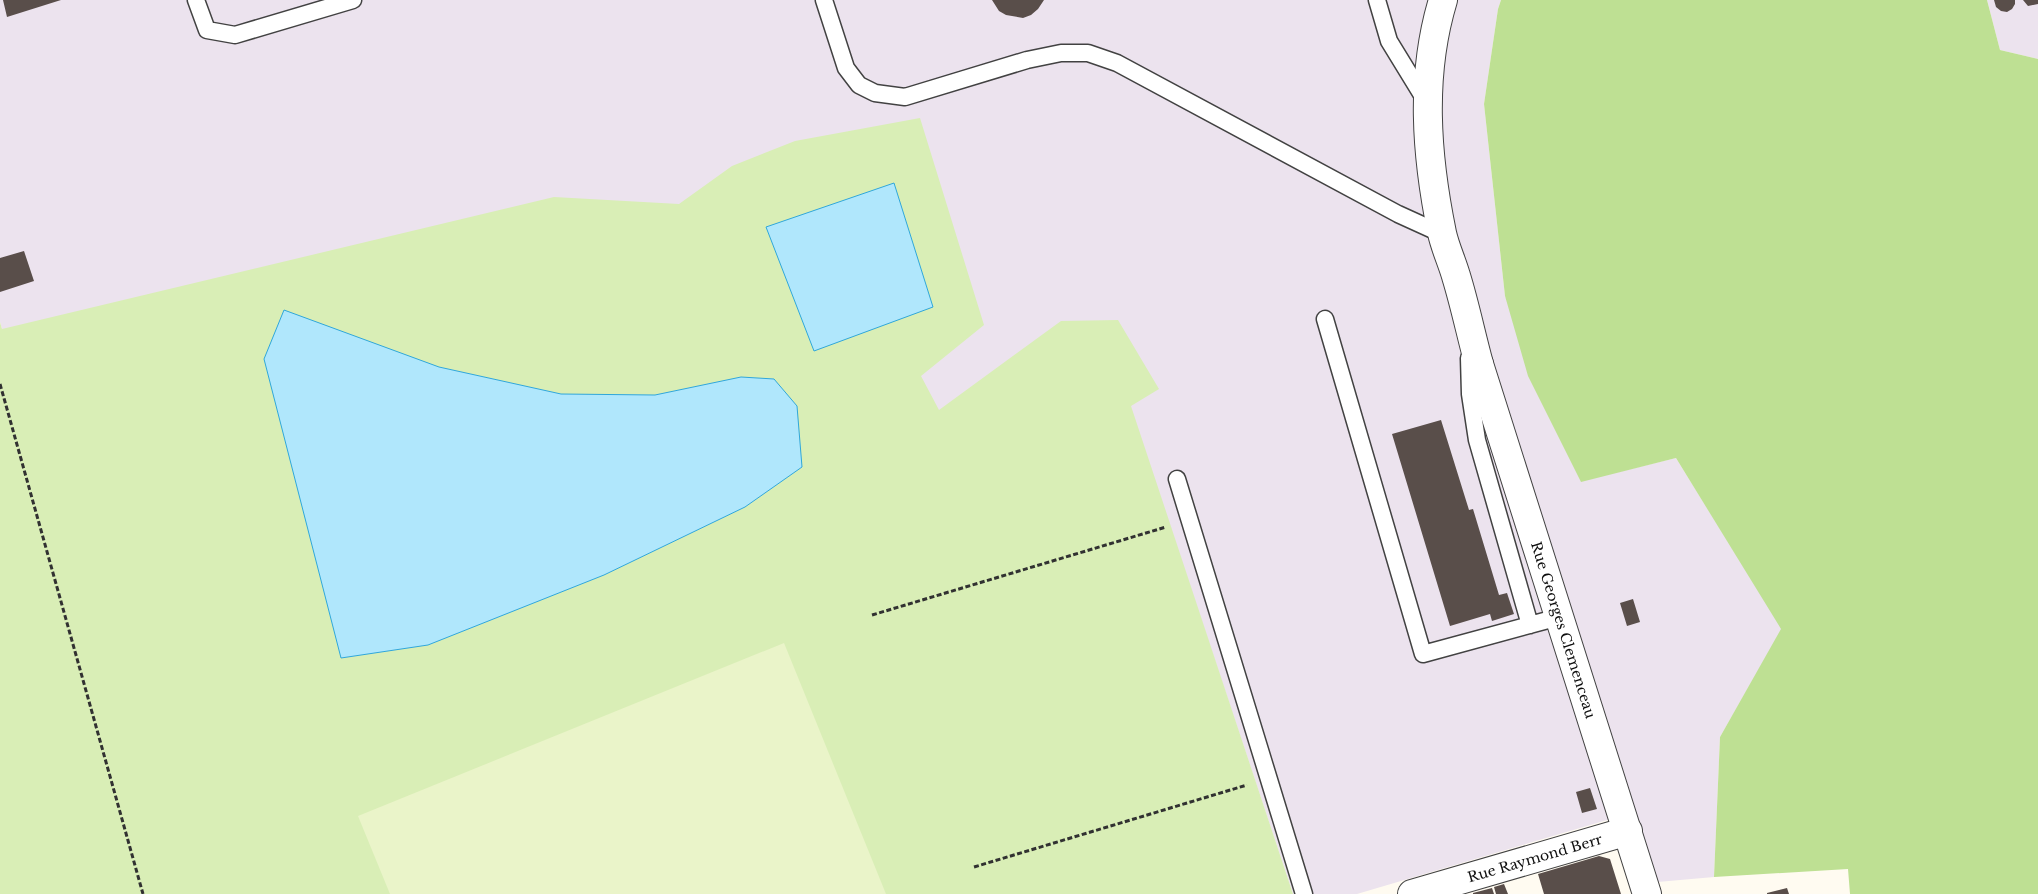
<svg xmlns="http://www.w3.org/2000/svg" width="2038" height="894" font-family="'Libre Baskerville',serif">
<rect width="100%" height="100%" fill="#fffbf1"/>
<!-- industrial -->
<path fill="#ece3ee" d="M0,0H1501L1498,9L1484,104L1505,296L1581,481L1676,458L1782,629L1720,737L1714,877L1635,884L1614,818L1357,894H1293L1130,406L153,855L0,322Z
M1987,0H2038V59L2000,50Z"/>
<!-- green -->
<path fill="#d9eeb6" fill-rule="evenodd" d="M920,118L984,325L921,376L939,410L1061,321L1118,320L1159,389L1131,406L1293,894H0V322L2,329L554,197L679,204L732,166L795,141ZM439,367L561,394L655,395L741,377L774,379L802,467L745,507L604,575L428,645L341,658Z"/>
<!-- forest -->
<path fill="#bee093" d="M1501,0H1987L2000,50L2038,59V894H1850L1848,869L1714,877L1720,737L1781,629L1676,458L1581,482L1528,376L1505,296L1484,104L1498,9Z"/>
<!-- pitch -->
<path fill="#eaf4c9" d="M784,643L886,894H390L358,816Z"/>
<!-- water -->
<path fill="#b0e7fc" stroke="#2fa7da" d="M894,183L933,307L814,351L766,227Z
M284,310L439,367L561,394L655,395L741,377L774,379L797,406L802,467L745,507L604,575L428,645L341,658L264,359Z"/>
<!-- building -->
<path fill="#594e4a" d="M3,0H61L7,17Z
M992,0H1044L1038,9L1031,15L1023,18L1006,15L999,11Z
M1994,0H2015V4L2012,9L2007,12L2001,11L1996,7Z
M2023,0H2038V4L2028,6Z
M24,251L34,281L0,292V258Z
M1441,420L1469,510L1473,509L1499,595L1507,593L1514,614L1492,621L1490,614L1450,626L1392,434Z
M1633,599L1640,622L1627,626L1620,603Z
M1590,788L1597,809L1582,813L1576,792Z
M1599,856L1610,859L1621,894H1544L1538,874Z
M1504,884L1508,894H1496L1494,887Z
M1492,888L1494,894H1473V893Z
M1787,888L1789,894H1767V893Z"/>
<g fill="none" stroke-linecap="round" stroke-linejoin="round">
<!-- service casing -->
<g stroke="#424242" stroke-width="19">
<path id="service" d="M196,0L207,30L235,35L353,0
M824,0L846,68L859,85L875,93L905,97L1027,60L1061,53H1088L1117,63L1398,214L1442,234
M1377,0L1389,41L1427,103
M1325,319L1423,654L1559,617
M1469,358L1470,394L1477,440L1530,625
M1177,479L1304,894"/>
</g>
<!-- minor casing -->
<g stroke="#424242" stroke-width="30">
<g id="minor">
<path d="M1443,0C1420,76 1426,155 1442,233C1445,247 1452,262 1456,276C1465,305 1471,335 1479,364"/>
<path id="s1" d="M1412,894L1628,831"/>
</g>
</g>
<!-- tertiary casing -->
<g stroke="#424242" stroke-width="30">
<g id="tertiary">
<path id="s2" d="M1479,364L1647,894"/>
</g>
</g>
<!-- path -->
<path stroke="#313131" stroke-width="3" stroke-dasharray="5 2.5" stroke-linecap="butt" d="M0,384L143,894
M872,615L1166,527
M974,867L1247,785"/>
<!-- service -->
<use href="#service" stroke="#fff" stroke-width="16"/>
<!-- minor -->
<use href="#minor" stroke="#fff" stroke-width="28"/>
<!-- tertiary -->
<use href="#tertiary" stroke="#fff" stroke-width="28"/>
</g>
<g text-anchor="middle" stroke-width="5" stroke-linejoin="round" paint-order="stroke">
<!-- street labels -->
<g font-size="14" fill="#0f0f0f" stroke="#fff">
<text dy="5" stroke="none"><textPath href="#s2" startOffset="279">Rue Georges Clemenceau</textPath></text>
<text dy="5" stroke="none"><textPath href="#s1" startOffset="128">Rue Raymond Berr</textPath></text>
</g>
</g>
</svg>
